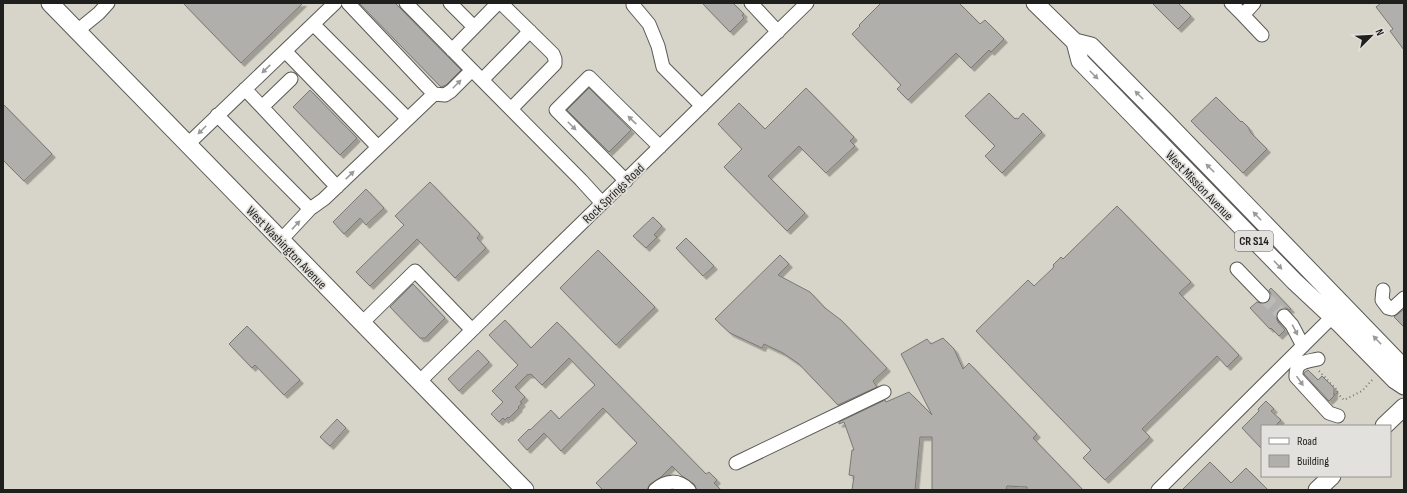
<svg xmlns="http://www.w3.org/2000/svg" width="1407" height="493" font-family="'Sofia Sans Condensed',sans-serif">
<defs>
<filter id="shadow"><feDropShadow dx="3.5" dy="3.5" stdDeviation="0" flood-color="#0004"/></filter>
</defs>
<rect width="100%" height="100%" fill="#e2e1dd"/>
<!-- built -->
<path fill="#d7d5c9" fill-rule="evenodd" d="M3,3H1404V490H3ZM1262,426H1390V476H1262Z"/>
<!-- building -->
<path fill="#b0afab" stroke="#7a7975" filter="url(#shadow)" d="M183,3H303L241,63Z
M359,3H395L461,70L446,85L441,87Z
M702,3H733L744,14L742,15L744,18L730,32Z
M881,3H959L980,24L985,20L1004,39L991,52L989,50L971,68L956,53L908,100L897,89L901,85L852,34L860,26L859,25Z
M1152,3H1178L1191,16L1178,29Z
M1381,3H1404V50L1390,31L1393,29L1376,7Z
M589,88L631,130L609,152L567,110Z
M806,88L854,137L850,141L855,146L826,173L799,146L768,176L805,213L787,231L724,167L742,149L718,124L739,103L765,129Z
M310,90L357,138L340,155L293,107Z
M989,93L1015,119L1016,118L1018,119L1023,113L1042,132L1002,173L985,156L995,146L965,116Z
M1216,97L1241,122L1242,121L1248,127L1251,133L1267,149L1243,173L1191,121Z
M3,104L52,154L24,181L3,160Z
M430,182L480,234L477,238L486,248L455,278L417,239L370,286L356,272L404,225L395,216Z
M366,189L384,208L366,225L360,218L344,234L333,222Z
M1117,206L1191,282L1179,293L1239,355L1227,367L1217,356L1142,429L1150,437L1105,480L1083,458L1091,450L976,331L1028,280L1034,286L1053,268L1054,266L1053,265L1061,257L1063,259Z
M653,217L662,226L654,235L657,237L646,248L633,236Z
M686,238L714,266L703,276L676,248Z
M598,250L655,307L616,345L560,288Z
M780,255L789,264L778,275L810,292L825,308L841,320L887,368L873,381L877,387L838,405L799,364L783,353L764,344L762,348L730,333L715,319Z
M413,284L445,318L425,338H420L390,307Z
M1271,288L1291,309L1290,310L1286,308H1282L1277,313L1276,317L1278,322L1285,330L1279,336L1271,328L1270,329L1250,308L1257,302L1265,304L1269,301L1271,294L1269,290Z
M1404,309V327L1394,317Z
M505,320L531,348L557,322L706,474L709,472L717,480L714,483L721,490H697L694,484L682,476L672,466L661,477L650,484L647,490H603L596,483L637,443L603,408L561,451L544,433L527,450L518,440L529,429L530,430L551,410L559,419L595,385L569,358L542,385L531,374L529,375L528,374L515,387L525,397L520,402L522,403L518,407L519,408L509,418L508,417L505,420L503,418L499,422L491,414L503,402L492,391L518,365L489,335Z
M247,326L300,380L284,395L255,365L252,368L229,344Z
M943,338L954,349L963,369L969,363L1037,434L1033,438L1083,490H1027V487L1007,486L1006,490H932V437H920L915,490H852L854,476L849,475L852,450H854L844,422L839,424V422L885,400L886,402L909,392L932,415L901,354L927,339L931,344Z
M478,350L489,362L459,391L448,379Z
M1308,370L1318,380L1322,376L1334,388V396L1329,401L1304,374L1305,372Z
M1266,401L1274,409L1271,411L1281,420L1275,426H1262V449L1242,428L1259,411L1258,409Z
M337,419L346,428L330,446L320,437Z
M1210,462L1231,483L1246,468L1268,490H1182Z"/>
<g fill="none" stroke-linecap="round" stroke-linejoin="round">
<!-- minor-tunnel -->
<path stroke="#bbbab7" stroke-width="13" stroke-dasharray="13 6" stroke-linecap="butt" d="M1263,296L1284,316"/>
<!-- minor casing -->
<g stroke="#5a5955" stroke-width="15">
<path id="minor" d="M348,3L434,94
M450,3L474,27
M501,3L553,54L555,59V64L511,109
M751,3L778,32
M1231,3L1243,15
M1254,3L1243,15L1262,35
M633,5L649,24L658,46L663,67L702,106
M313,24L407,118
M77,31L99,13L108,3
M452,50L498,3
M285,51L378,147
M472,70L581,180L602,203
M482,80L530,31
M245,89L337,187
M262,107L291,79
M217,115L310,209
M188,144L335,3
M626,181L556,110L589,77L660,147
M281,240L310,209L324,199L434,94L445,95L451,91L472,70L406,3
M1237,269L1263,296
M1383,290L1382,300L1388,308L1392,309L1404,298
M1284,316L1292,325L1303,346
M362,323L415,271L472,330
M1318,359C1306,362 1295,361 1296,377L1329,413L1338,416
M419,382L807,3
M736,463L884,392
M655,490C666,480 678,479 689,490
M1158,490L1332,317"/>
</g>
<!-- major casing -->
<g stroke="#5a5955" stroke-width="19">
<path id="major" d="M50,3L525,490
M1035,3L1075,42L1080,61L1294,281L1340,324L1395,380L1404,386
M1075,42L1091,46L1166,122L1404,368
M1384,426L1404,407
M1317,490L1332,476"/>
</g>
<!-- path -->
<path stroke="#7b7a77" stroke-width="2" stroke-dasharray="1 3" stroke-linecap="butt" d="M1319,371L1338,391L1334,395
M1337,393L1344,400L1362,391L1374,378"/>
<!-- minor -->
<use href="#minor" stroke="#fff" stroke-width="13"/>
<!-- major -->
<use href="#major" stroke="#fff" stroke-width="17"/>
</g>
<!-- one-way arrows -->
<defs><path id="oneway-solid" d="M-6-.8H1V-3.2L6.5 0L1 3.2V.8H-6Z"/></defs>
<g fill="#9a9a99">
<use href="#oneway-solid" transform="translate(266 69) rotate(136)"/>
<use href="#oneway-solid" transform="translate(1094 75) rotate(45)"/>
<use href="#oneway-solid" transform="translate(457 84) rotate(-45)"/>
<use href="#oneway-solid" transform="translate(1139 95) rotate(-135)"/>
<use href="#oneway-solid" transform="translate(632 120) rotate(-136)"/>
<use href="#oneway-solid" transform="translate(572 126) rotate(45)"/>
<use href="#oneway-solid" transform="translate(202 130) rotate(135)"/>
<use href="#oneway-solid" transform="translate(1210 168) rotate(-135)"/>
<use href="#oneway-solid" transform="translate(350 175) rotate(-44)"/>
<use href="#oneway-solid" transform="translate(1257 216) rotate(-134)"/>
<use href="#oneway-solid" transform="translate(296 225) rotate(-47)"/>
<use href="#oneway-solid" transform="translate(1278 265) rotate(46)"/>
<use href="#oneway-solid" transform="translate(1295 330) rotate(62)"/>
<use href="#oneway-solid" transform="translate(1377 340) rotate(-134)"/>
<use href="#oneway-solid" transform="translate(1300 381) rotate(55)"/>
</g>
<g text-anchor="middle" stroke-width="3.5" stroke-linejoin="round" paint-order="stroke">
<!-- shield labels -->
<rect fill="#e2e1dd" stroke="#5a5957" stroke-width="1" x="1235" y="231" width="38" height="20" rx="3"/>
<g font-size="12" font-weight="bold" fill="#1f1f1d">
<text x="1254" y="245">CR S14</text>
</g>
<!-- street labels -->
<g font-size="13" fill="#1f1f1d" stroke="#e2e1dd">
<text transform="translate(1200 185) rotate(46)" y="5">West Mission Avenue</text>
<text transform="translate(613 193) rotate(-44)" y="5">Rock Springs Road</text>
<text transform="translate(287 247) rotate(46)" y="5">West Washington Avenue</text>
</g>
</g>
<!-- border -->
<rect width="1407" height="493" fill="none" stroke="#1f1f1d" stroke-width="8"/>
<!-- legend -->
<rect x="1261" y="425" width="130" height="52" fill="#e2e1dd" stroke="#949390"/>
<rect x="1269" y="438" width="20" height="6" fill="#ffffff" stroke="#949390"/>
<text x="1297" y="445" font-size="12" fill="#1f1f1d">Road</text>
<rect x="1269" y="455" width="20" height="12" fill="#b0afab" stroke="#949390"/>
<text x="1297" y="465" font-size="12" fill="#1f1f1d">Building</text>
<!-- north arrow -->
<g transform="translate(1371 36) rotate(66)" stroke="#e2e1dd" stroke-width="3" paint-order="stroke">
<path d="M0-3L7 15L0 10L-7 15Z" fill="#1f1f1d"/>
<text y="-6" font-size="11" font-weight="bold" text-anchor="middle" fill="#1f1f1d">N</text>
</g>
</svg>
